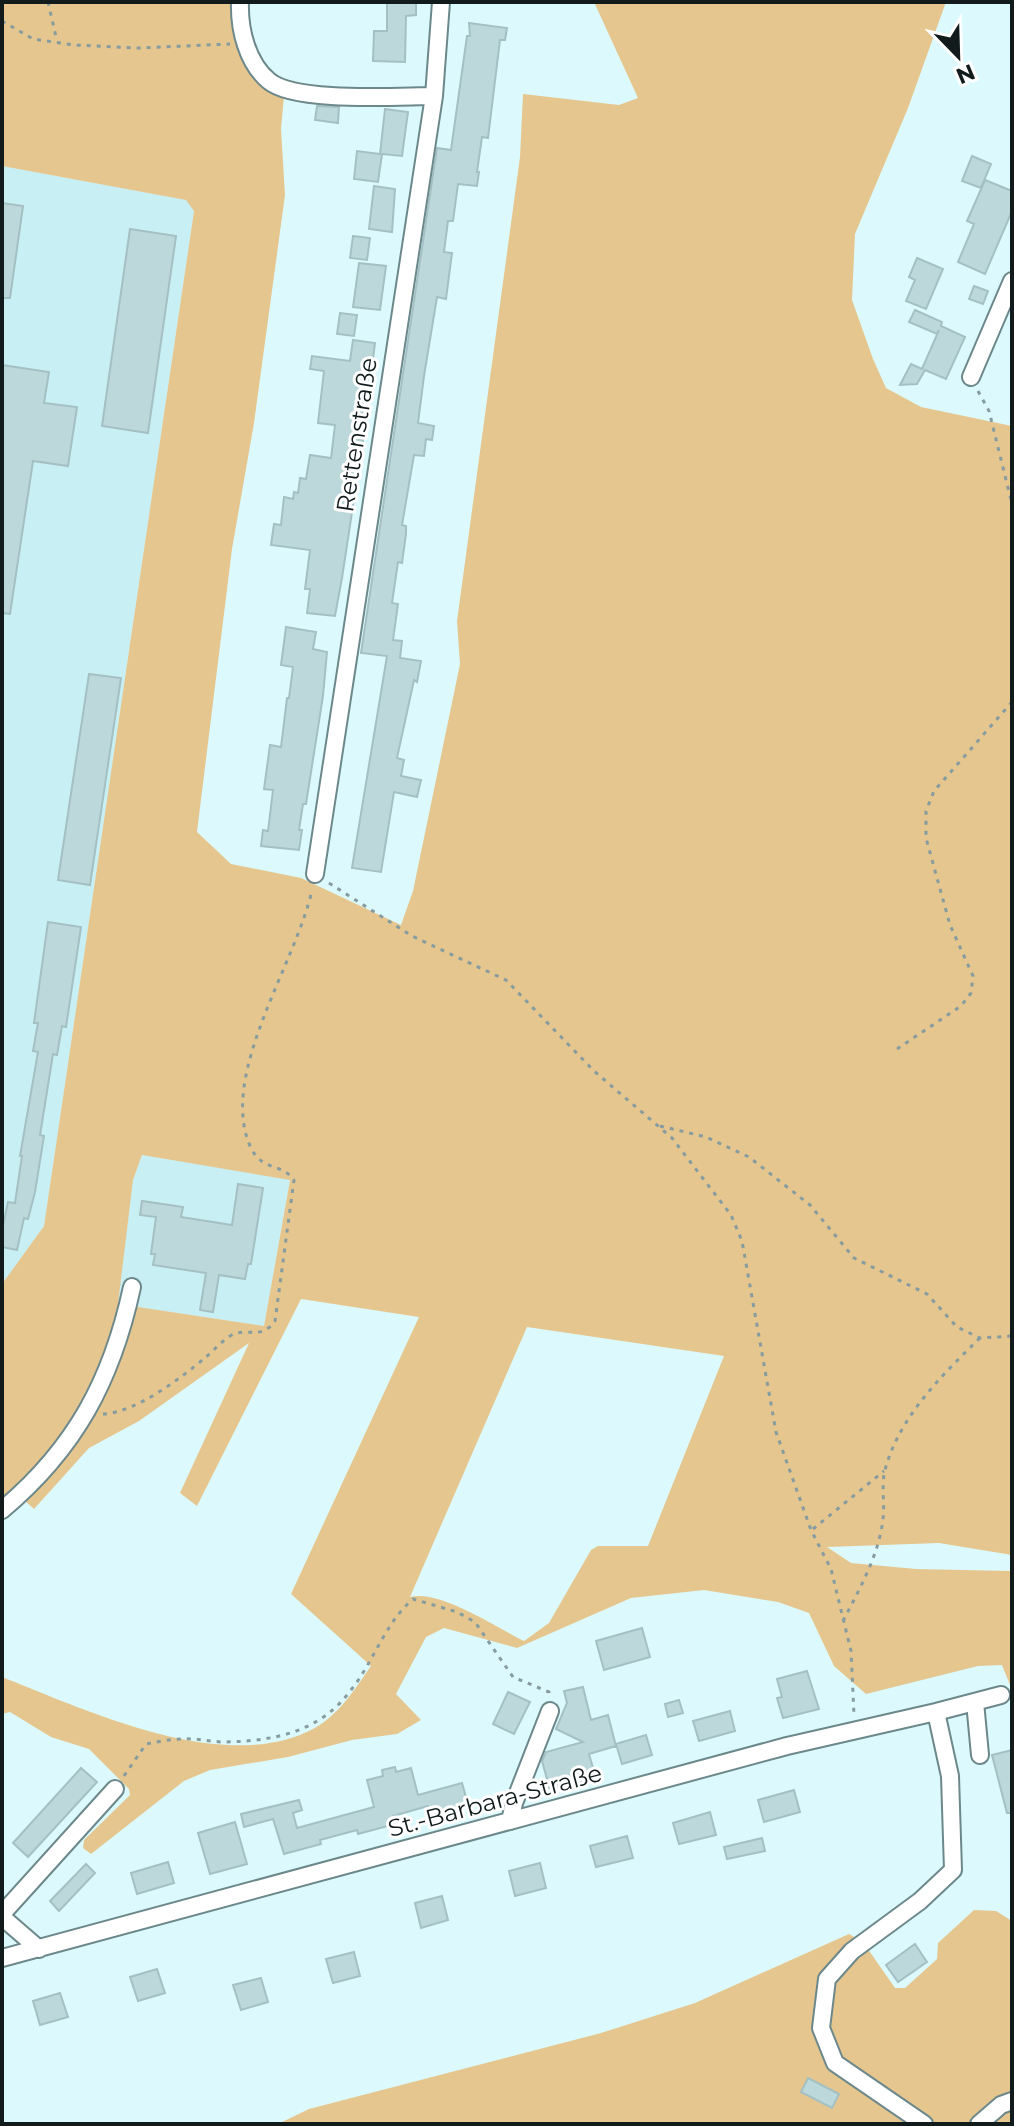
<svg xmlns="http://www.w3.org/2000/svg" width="1014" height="2126" font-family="Montserrat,sans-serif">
<rect width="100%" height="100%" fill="#dcfafd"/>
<!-- built -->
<path fill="#c8eff3" d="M2,166L187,200L194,211L44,1226L2,1284Z
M142,1155L290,1179L264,1326L117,1304L133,1180Z"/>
<!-- green -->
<path fill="#e6c68f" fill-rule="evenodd" d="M2,2H235L234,22L284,96L281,129L285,195L254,423L232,549L197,832L231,864L301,878L401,925L413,891L460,664L457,621L520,157L523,94L619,105L638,98L594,2H946L908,108L855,234L852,300L873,359L886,388L921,407L1012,426V1555L939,1543L827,1547L851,1563L916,1569L1012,1571V1690L1002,1665L978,1666L866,1694L834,1666L809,1613L778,1602L704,1590L631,1598L517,1648L444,1628L426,1637L396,1694L421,1720L397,1734L352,1740L288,1757L210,1770L184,1781L91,1854L83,1848L84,1840L130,1795L129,1789L89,1749L51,1737L10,1712L2,1714V1677C86,1710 225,1776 313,1729C339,1715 355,1689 371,1666L291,1594L419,1317L301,1299L197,1506L180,1493L249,1343L139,1421L89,1448L34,1509L15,1492L2,1501V1284L44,1226L194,211L186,200L2,166ZM142,1155L290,1180L264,1326L118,1304L133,1180ZM527,1327L724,1356L648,1546H598L591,1550L549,1623L524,1641C496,1627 439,1589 410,1597Z
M974,1910L996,1911L1012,1921V2124H278L309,2109L601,2033L695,2003L849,1934L863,1942L895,1988H905L937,1959L938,1943Z"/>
<!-- building -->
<path fill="#bcd8db" stroke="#a4c0c3" stroke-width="2" d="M387,2H416V15L406,16L405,62L373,61L374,31H387Z
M469,23L507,28L505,40H500L488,138L482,137L477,172H479L477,186L458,184L453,221H448L444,252L452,253L446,299L437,297L424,376L418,423L434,426L432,440L426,439L424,456L414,455L402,525L406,526V534L402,563L398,562L392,603L398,604L393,640L402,641L400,658L421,661L417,682L414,680L397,758L404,760L401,776L421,780L417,797L394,792L381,872L352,868L387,656L361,653L437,148L451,150L467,36H470Z
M317,106L339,107L338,123L315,120Z
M385,109L408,112L402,156L382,154L378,182L354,179L357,151L380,154Z
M972,156L991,164L981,188L962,181Z
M985,180L1012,191V211L985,274L958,262L974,224L967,221Z
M374,186L395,189L392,232L369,229Z
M2,203L23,206L10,298H2Z
M130,229L176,236L148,433L102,426Z
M353,236L370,238L367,260L350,258Z
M917,258L943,269L926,309L906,301L915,280L909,277Z
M359,263L386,266L380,310L353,307Z
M974,286L988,291L983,304L969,299Z
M915,310L942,322L941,326L965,337L946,379L925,370L917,384L900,385L911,364L922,369L939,330L937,334L909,322Z
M340,313L357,315L354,336L337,334Z
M353,340L375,343L369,389L366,388L359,439L363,440L342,578L335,616L307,613L310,589H305L310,550L271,545L274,524L281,525L284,497L293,499L294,492L298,493L300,478L306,479L310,455L331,458L335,425L318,423L324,371L310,369L312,356L350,361Z
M2,365L49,372L44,403L77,407L68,466L33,461L10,614L2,613Z
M286,627L316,632L313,649L327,652L323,696L306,804H303L299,830H302L299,850L261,846L263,830L268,831L273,790L264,789L270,745L281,747L287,698H289L293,667L281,665Z
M89,674L121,678L90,885L58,880Z
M48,922L81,927L66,1027L62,1026L57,1055L53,1054L40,1135L44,1136L35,1192L28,1219L24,1218L17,1250L2,1247V1230L8,1202L15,1203L22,1156H20L38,1052L33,1051L38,1023H34Z
M238,1184L263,1188L251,1264H248L245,1279L219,1275L213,1312L200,1310L206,1273L153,1265L155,1254H151L156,1217L140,1215L142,1201L183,1207L181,1217L232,1225Z
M642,1628L650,1657L604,1670L596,1641Z
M807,1671L819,1709L783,1718L777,1698L782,1697L777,1679Z
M583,1687L591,1720L608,1715L616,1746L589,1754L596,1778L550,1790L542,1761L546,1752L583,1742L556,1729L567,1703L564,1691Z
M508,1692L530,1702L514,1734L493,1724Z
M679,1700L683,1713L668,1717L665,1704Z
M730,1711L735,1731L699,1741L693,1721Z
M646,1735L652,1755L622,1764L616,1744Z
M1012,1750V1813H1007L992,1755Z
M395,1767L396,1772L411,1768L418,1795L462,1783L468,1804L430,1814L428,1806L393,1816L395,1824L358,1834L357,1830L320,1840L321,1844L284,1854L273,1819L244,1827L241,1814L299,1800L302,1810L293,1813L297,1828L374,1807L367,1780L383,1776L382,1770Z
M81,1768L97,1782L28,1857L13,1843Z
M794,1790L800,1812L764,1822L758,1800Z
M710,1812L716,1835L679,1844L673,1823Z
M235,1822L247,1864L210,1874L198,1833Z
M627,1836L633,1858L596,1867L590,1846Z
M762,1838L765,1851L727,1859L724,1847Z
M168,1862L174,1883L137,1894L131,1873Z
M540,1863L546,1888L515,1896L509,1871Z
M86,1864L95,1873L59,1911L50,1901Z
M442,1896L448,1920L421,1928L415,1903Z
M915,1944L927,1962L898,1982L886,1965Z
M354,1952L360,1976L333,1983L326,1959Z
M157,1969L165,1993L138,2001L130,1977Z
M261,1978L268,2002L241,2010L233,1985Z
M60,1993L68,2017L40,2025L33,2001Z
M808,2078L839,2094L832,2108L801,2092Z"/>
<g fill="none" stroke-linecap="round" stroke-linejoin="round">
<!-- minor casing -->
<g stroke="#6d888b" stroke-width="20">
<path id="minor" d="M240,2C239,29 247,63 269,81C295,103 398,96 434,96
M971,377L1012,281
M315,874L434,96L441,2
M2,1510C75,1449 112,1380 132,1287
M975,1702L980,1755
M510,1821L514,1803L550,1711
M2,1914L115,1789
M2,1917L39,1949
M2,1958L787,1746L936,1712L1001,1695
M924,2124L835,2063L821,2028L827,1979L852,1951L920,1901L953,1870L950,1776L936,1712
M979,2124L1001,2105L1012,2101"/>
</g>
<!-- path -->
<path stroke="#869c9e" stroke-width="3" stroke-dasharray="4 6" stroke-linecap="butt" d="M48,2L57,41
M2,21L33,39L74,45L138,48L230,44
M978,391L989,411L1012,504
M329,883L412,936L506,980L594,1071L672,1138L731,1215L742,1241L776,1432L811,1530L831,1569L851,1651L854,1715
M897,1049L961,1006L971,993L973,976L950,925L926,838V811L934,791L1012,702
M660,1126L706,1137L749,1157L810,1205L854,1258L927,1294L957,1327L980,1338L1012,1336
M103,1414C137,1412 181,1378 206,1357C214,1350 222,1341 230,1336C248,1326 261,1341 275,1321L294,1180C282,1163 262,1171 251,1148C217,1076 296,964 312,890
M813,1529L884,1471
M843,1621C859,1590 879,1555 883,1519C885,1503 881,1486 885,1470C899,1417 942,1375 980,1338
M124,1776L146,1744C157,1742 170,1739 182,1739C197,1738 211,1742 225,1742C275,1741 320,1732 351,1690C374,1661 385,1623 413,1599L457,1612L475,1622L513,1677L549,1692V1696"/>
<!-- minor -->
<use href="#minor" stroke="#fff" stroke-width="16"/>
</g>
<g text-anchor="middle" stroke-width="6" stroke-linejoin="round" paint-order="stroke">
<!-- street labels -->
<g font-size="24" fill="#111b1c" stroke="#fff">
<text transform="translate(357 435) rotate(-81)" y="8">Rettenstraße</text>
<text transform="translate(495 1801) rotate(-15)" y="8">St.-Barbara-Straße</text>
</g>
</g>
<!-- border -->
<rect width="1014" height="2126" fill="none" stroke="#111b1c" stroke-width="8"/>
<!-- north arrow -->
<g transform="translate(958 56) rotate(157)" stroke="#ffffff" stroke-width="6" paint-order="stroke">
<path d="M0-6L14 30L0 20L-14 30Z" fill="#111b1c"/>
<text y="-12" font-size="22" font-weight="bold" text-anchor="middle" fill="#111b1c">N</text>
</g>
</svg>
